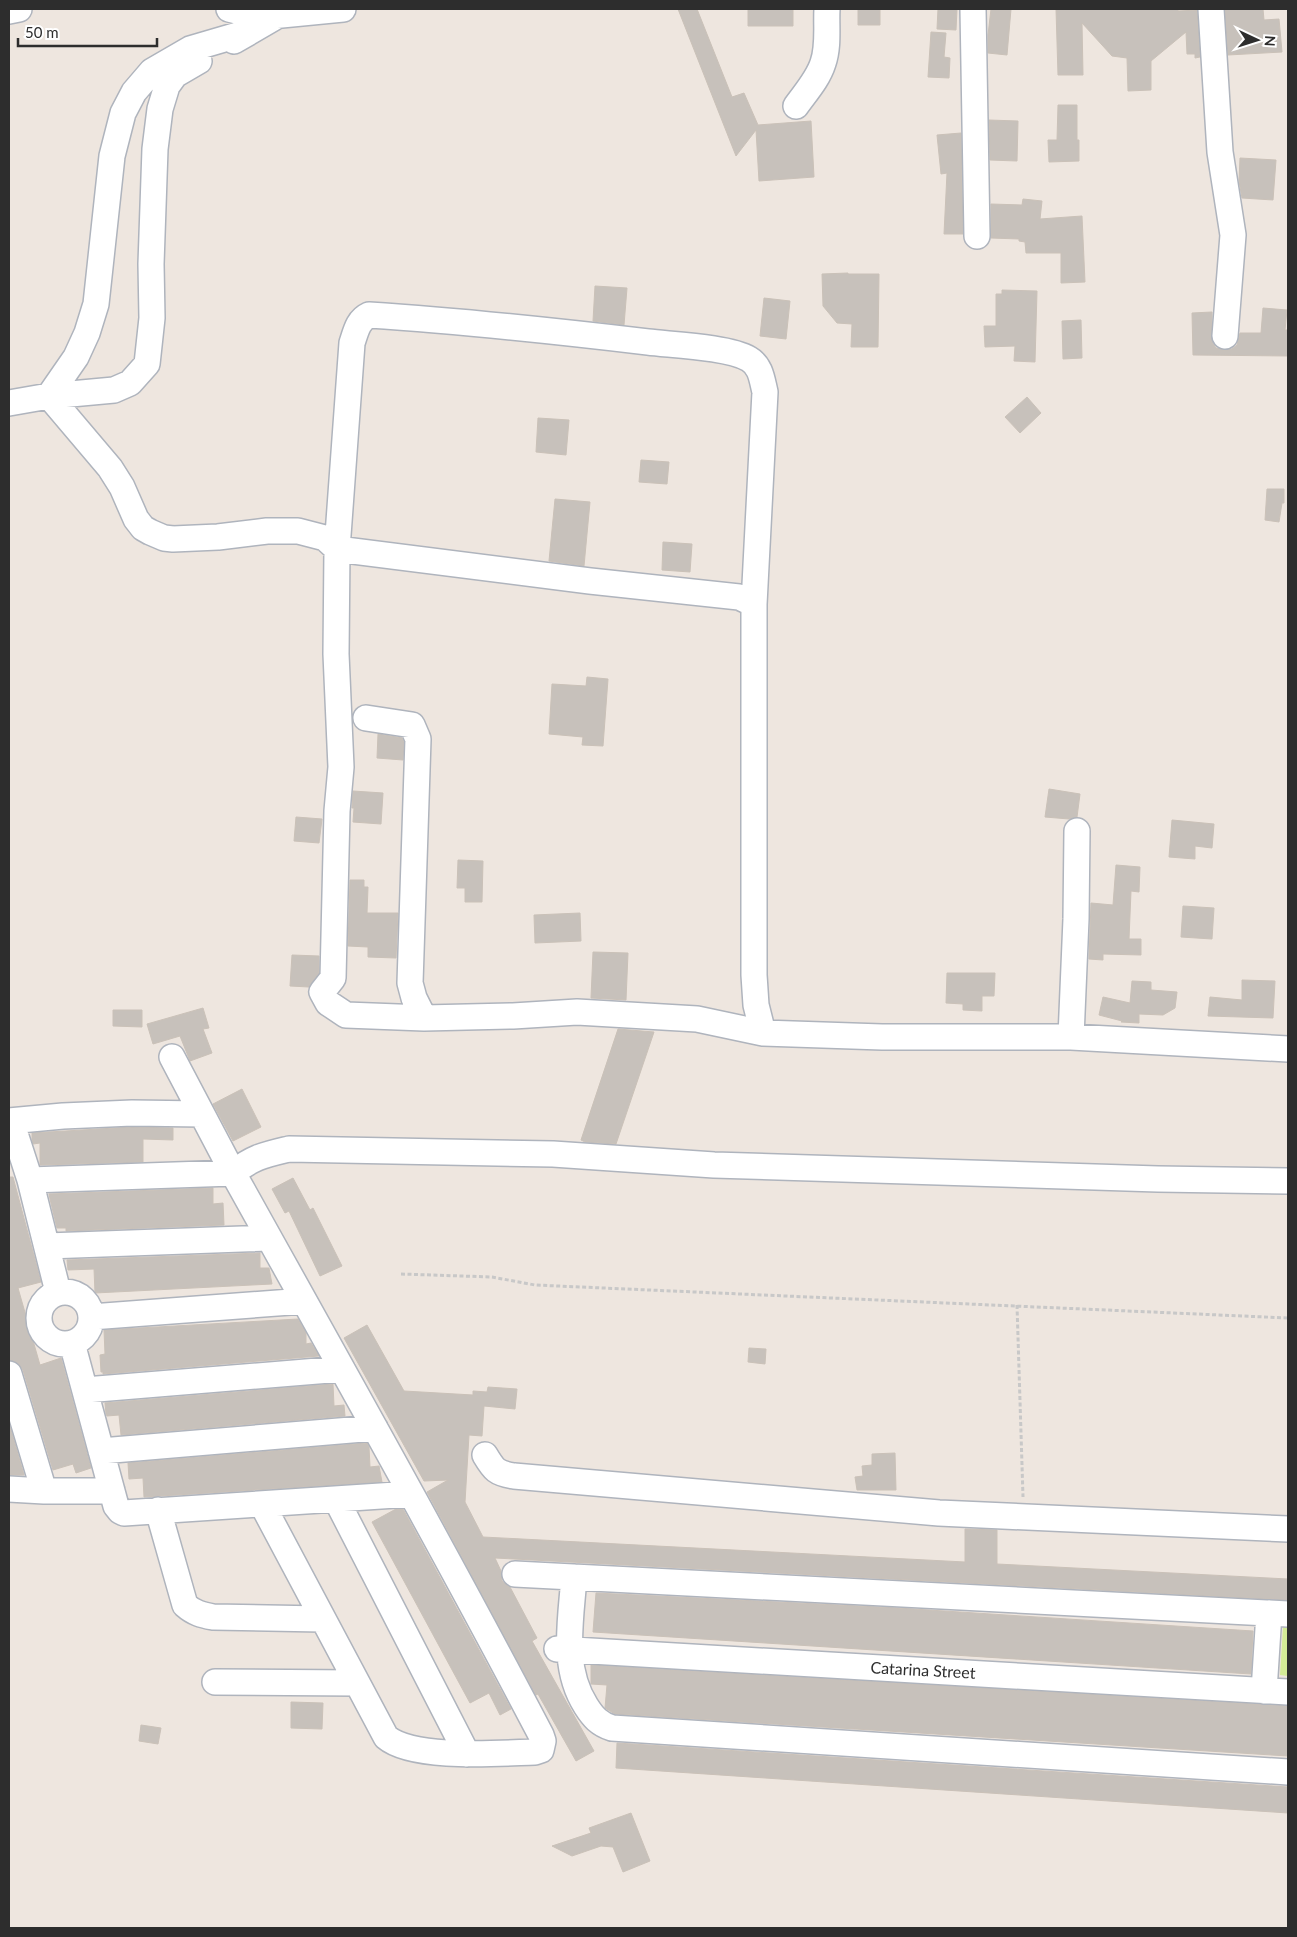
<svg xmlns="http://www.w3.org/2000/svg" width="1297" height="1937" font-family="Lato,sans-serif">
<rect width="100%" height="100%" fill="#eee6df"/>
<!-- pitch -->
<path fill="#d4ec97" d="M1283,1627L1288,1628V1676L1280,1675Z"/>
<!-- building -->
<path fill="#c7c1bb" stroke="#cac1b8" d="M678,9H697L732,97L744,93L758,125L811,121L814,177L759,181L756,130L736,156Z
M748,9H793V26H748Z
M858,9H880V25H858Z
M938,9H957L956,30L937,29Z
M991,9H1011L1007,55L988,53V35Z
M1056,9H1178V11L1197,10L1200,57L1195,58V54H1187L1186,32L1151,61V90L1128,91L1127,58L1112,56L1082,23L1083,75H1058Z
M1225,9H1263L1264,20L1279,19L1282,52L1228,55Z
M931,32L946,33L944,57L950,58L949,78L928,77Z
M1058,105H1077V140H1079V161L1049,162L1048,140H1057Z
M989,120L1018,121L1017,161L990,160Z
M961,133L963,234H944L947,173L941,174L937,135Z
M1240,158L1276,160L1273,200L1242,198L1239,181Z
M1023,199L1042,201L1040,219L1082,216L1085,282L1061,283V253H1026L1025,242L1019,241V239L991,238V204L1022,205Z
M848,273V274H879L878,347H851L852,324L837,323L823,306L822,274Z
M595,286L627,288L624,325L593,321Z
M1002,290L1037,291L1035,362L1014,361L1015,346L985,347L984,326H996V294H1002Z
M764,298L790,301L786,339L760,336Z
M1263,308L1287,310L1285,330H1288V356L1193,355L1192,313L1212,312V342L1216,348L1224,350L1232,349L1237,345L1240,333H1261Z
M1081,320L1082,358L1063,359L1062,321Z
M1027,397L1041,413L1020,433L1005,417Z
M538,418L569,420L566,455L536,452Z
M641,460L669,462L667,484L639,482Z
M1267,489H1284V503H1282L1279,522L1265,520Z
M555,499L590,502L584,566L549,561Z
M663,542L692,544L690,572L662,570Z
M587,677L608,679L603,746L582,745L583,737L549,734L552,684L586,686Z
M378,734L402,738L404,742L403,760L377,758Z
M1049,789L1080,794L1077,817L1069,819L1045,817Z
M353,791L383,793L381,824L353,822L354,808H352Z
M296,817L322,819L319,843L294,841Z
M1172,820L1214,824L1212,848L1195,846V859L1169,857Z
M458,860L483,861L482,902H465V888H457Z
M1116,865L1140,867L1139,892L1131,891L1129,939H1141V955L1103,954V960L1089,959L1091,903L1113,905Z
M350,880H364V887H368L367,913H398L396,958L368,957V947L348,946Z
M1183,906L1214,908L1212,939L1181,937Z
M580,913L581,941L535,943L534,915Z
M593,952L628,953L626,1000L591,998Z
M292,955L319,956V973L309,987L290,986Z
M947,973H995L994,996H982V1011L963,1010V1004L946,1003Z
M1242,980L1275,981L1273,1018L1208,1016L1210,997L1242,1000Z
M1132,981L1151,982V990L1177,992L1175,1008L1163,1015L1139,1014V1023L1121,1022L1122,1021L1099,1015L1103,997L1130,1003Z
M203,1008L209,1028L203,1029L212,1053L190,1061L180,1036L153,1044L147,1024Z
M113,1010H142V1027L113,1026Z
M618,1029L654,1032L616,1144L585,1142L581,1140Z
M242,1089L261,1127L233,1141L213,1104Z
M132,1127L173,1128V1140L143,1139V1162L40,1165V1143L33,1144L32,1140V1133Z
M9,1177H13L41,1282L18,1288L40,1365L61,1358L91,1468L76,1473L73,1464L53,1470L23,1370L18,1363L9,1360Z
M293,1178L310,1210L313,1208L342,1266L320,1276L289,1211L285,1213L272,1189Z
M213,1188V1204L223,1203L224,1225L66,1231V1228H57L50,1199L49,1194Z
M260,1253V1268H269L272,1284L95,1293L94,1269L68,1270L67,1260Z
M298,1319L306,1333V1344L311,1343L319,1356L103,1374V1372H101L100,1355L105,1354L104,1330Z
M367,1325L404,1391L473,1395V1391L487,1392L488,1387L517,1389L515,1409L484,1406L482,1436L469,1435L465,1502L483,1537L965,1562V1529L997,1530V1564L1288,1579V1600L495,1558L501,1571L502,1581L510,1587L537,1638L532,1641L594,1751L576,1761L538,1694L536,1695L427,1492L448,1480L424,1481L344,1338Z
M749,1348L766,1349L765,1364L748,1362Z
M333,1384L334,1406L344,1405L345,1416L121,1435L119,1415L107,1416L106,1414L105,1403Z
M9,1423L24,1475H9Z
M367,1443L369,1447L370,1467L379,1466L382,1482L144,1497L143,1478L129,1479L128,1463Z
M895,1453L896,1490H857L855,1477L863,1476L862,1466L872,1465V1454Z
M396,1509H403L511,1709L500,1715L489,1693L470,1703L372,1522Z
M596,1593L898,1608L1253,1631L1251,1674L593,1632Z
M591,1665L1288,1706V1756L615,1714L605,1708L607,1685L591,1684Z
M291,1702L323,1703L322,1729L291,1728Z
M141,1725L161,1728L158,1744L139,1741Z
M617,1743L1288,1787V1813L616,1768Z
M631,1813L650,1861L623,1872L613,1847L601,1846L572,1856L552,1846L591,1833L589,1828Z"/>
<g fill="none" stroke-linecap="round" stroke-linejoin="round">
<!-- minor casing -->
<g stroke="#afb4bd" stroke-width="28">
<path id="minor" d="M229,9L261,17L343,9
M973,9L977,236
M1211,9L1220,152L1233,235L1225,336
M9,11L19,9
M248,32L190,49L152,71L134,92L123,113L112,156L96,304L87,333L76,357L49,396L110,468L122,487L136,519L143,528L150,532L164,538L173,539L218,537L267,531H298L325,538L337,549L590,581L739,597L754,604V975L756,1005L763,1033L882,1037H1071L1288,1049
M234,41L277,16
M796,106C806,92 818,79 823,63C829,46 826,26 827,9
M9,403L49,396L114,390L130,383L147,364L152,318L151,264L155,149L160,109L167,86L175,75L199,61
M366,718L412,725L418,739L410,983L414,998L424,1018L513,1016L577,1012L697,1019L763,1033
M424,1018L346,1015L328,1003L322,992L333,978L337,811L341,767L336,654L337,549L352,343C356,331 358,320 369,315C462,321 555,331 648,342C673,345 729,347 749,359C761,366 762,380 765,392L754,604
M1071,1037L1076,919L1077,831
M172,1057L202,1114
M9,1121L63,1116L132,1113L202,1114L233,1173L30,1180
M11,1121L30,1180L58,1292
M47,1246L269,1238
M39 1318a26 26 0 1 1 52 0a26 26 0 1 1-52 0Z
M91,1317L304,1301
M72,1343L116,1506L120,1511L124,1513L411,1494
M9,1374L44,1491
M85,1390L342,1369
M101,1451L375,1428
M485,1455C494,1470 496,1473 514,1476L939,1513L1288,1529
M9,1489L44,1491H112
M336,1499L467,1754
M262,1504L386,1737C413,1760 500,1753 535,1752L541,1750L543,1741L541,1735C442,1546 337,1360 233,1173C253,1157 264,1155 289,1149L553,1154L714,1165L1158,1179L1288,1181
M158,1510L185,1605C194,1613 202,1615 213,1617L322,1619
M515,1574L1288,1614
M574,1577C571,1620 561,1667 586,1706C593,1717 599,1724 612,1728L1288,1772
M557,1649L1288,1692
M215,1682L356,1683
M1264,1691L1269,1613"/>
</g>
<!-- path -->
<path stroke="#c8c8c8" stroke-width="3" stroke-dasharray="4 2.5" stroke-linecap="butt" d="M401,1274L492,1277L535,1285L1288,1318
M1017,1305L1023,1497"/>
<!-- minor -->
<use href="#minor" stroke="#fff" stroke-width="25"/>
</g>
<g text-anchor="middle" stroke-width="4" stroke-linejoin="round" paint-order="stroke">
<!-- street labels -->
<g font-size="16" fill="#2d2d2d" stroke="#fff">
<text transform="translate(923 1670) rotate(3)" y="6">Catarina Street</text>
</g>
</g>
<!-- border -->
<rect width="1297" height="1937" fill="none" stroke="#2d2d2d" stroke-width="20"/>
<!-- north arrow -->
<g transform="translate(1257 40) rotate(94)" stroke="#ffffff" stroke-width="4" paint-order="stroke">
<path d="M0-4L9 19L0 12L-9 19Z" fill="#2d2d2d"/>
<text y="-8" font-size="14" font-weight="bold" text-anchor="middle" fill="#2d2d2d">N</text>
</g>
<!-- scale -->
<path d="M18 38v8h139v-8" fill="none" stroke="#2d2d2d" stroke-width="2.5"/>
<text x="25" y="38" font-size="15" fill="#2d2d2d" stroke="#ffffff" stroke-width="4" paint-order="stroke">50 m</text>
</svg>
